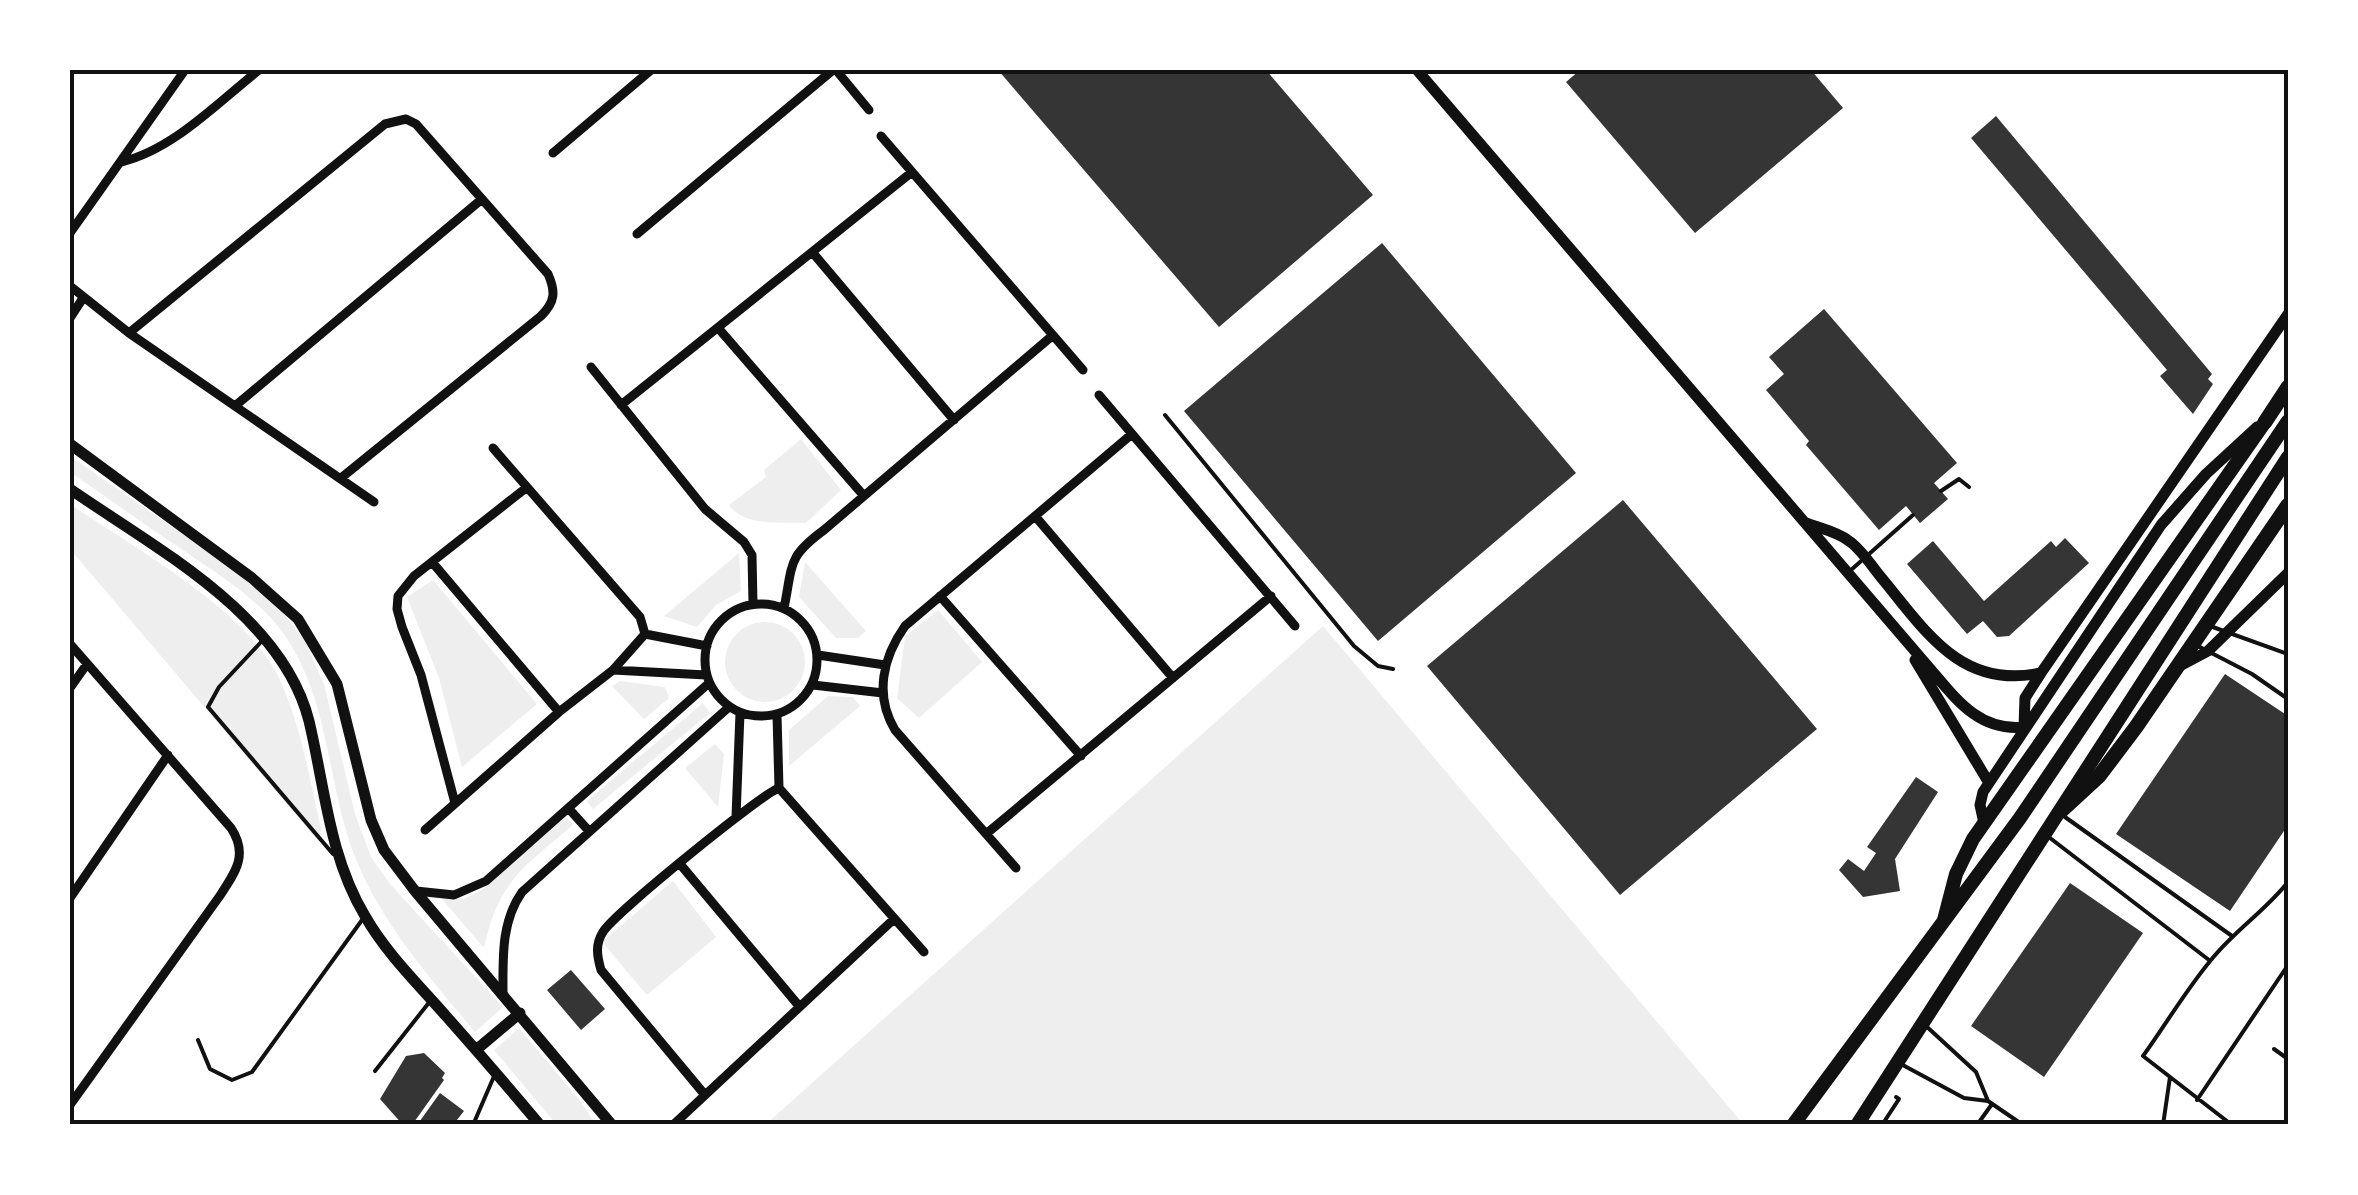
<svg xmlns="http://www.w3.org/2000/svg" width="2358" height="1195" font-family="'Exo 2',sans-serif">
<rect width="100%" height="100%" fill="#fff"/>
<!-- green -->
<path fill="#eee" d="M801,439L841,490L806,523C781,522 745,527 729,505L766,477L764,470Z
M70,456L227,565L279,608L305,641L324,684L355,814L371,857L390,884L503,1007L475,1032C428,975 378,920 352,849C328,782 329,708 291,645C266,602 217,574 177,546C141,522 106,497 70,472Z
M70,504C135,549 247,609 280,680C301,726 310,780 321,829L319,842L70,549Z
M739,553L741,591L716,605L697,627L664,616Z
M805,562L866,631L858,638H836L799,597Z
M433,580L537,704L462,767L439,678L407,597Z
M938,610L982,662L919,718L897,698L905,637Z
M725 662a40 40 0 1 1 80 0a40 40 0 1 1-80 0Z
M1323,626L1744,1125H765Z
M620,681L665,687L669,698L644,719L612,686Z
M828,696L853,697L860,706L789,766V730Z
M703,703L710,713L593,809L587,801Z
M715,744L724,754L718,807L685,768Z
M566,817L573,825C524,867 498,881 484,948L441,898L464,899L485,888Z
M673,881L716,937L647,995L602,942Z
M519,1028L581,1102L596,1125H557L494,1050Z"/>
<!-- building -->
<path fill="#353535" d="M998,70H1266L1373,195L1219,327Z
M1580,70H1811L1843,108L1695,233L1566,82Z
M1996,116L2212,374L2208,379L2213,384L2193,414L2160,376L2167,370L1971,138Z
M1382,243L1576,473L1378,641L1184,411Z
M1824,309L1957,463L1934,483L1948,499L1920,523L1906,506L1879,530L1806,445L1809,441L1766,390L1784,374L1769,357Z
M1623,500L1817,729L1620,895L1427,666Z
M2065,538L2089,563L2009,636L1997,637L1983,621L1967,634L1907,564L1933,541L1984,601L2051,541L2056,547Z
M2225,674L2288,716V825L2230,911L2116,834Z
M1916,777L1938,792L1895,859L1900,891L1863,897L1839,870L1848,859L1864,871L1876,853L1867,847Z
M2070,883L2143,933L2044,1077L1971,1026Z
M571,970L605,1009L581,1030L547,990Z
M424,1053L445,1073L442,1078L444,1080L412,1125H403L380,1099L406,1056Z
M440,1093L464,1111L453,1125H417Z"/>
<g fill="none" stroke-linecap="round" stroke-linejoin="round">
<!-- path -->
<path stroke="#111" stroke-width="4" d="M1882,1125L1899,1099L1896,1097"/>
<!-- service -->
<path stroke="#111" stroke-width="4" d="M1165,415L1354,646L1378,666L1393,669
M1941,491L1959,479L1969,487
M1851,570L1913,515
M2210,626L2288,654
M262,641L219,687L208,707L333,854
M2196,645L2252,674L2288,699
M2065,817L2232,936
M2050,838L2209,960
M1926,1026L1976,1072L1988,1101
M198,1040L210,1069L232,1080L252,1072L362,920
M2274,1049L2288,1059
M1899,1063L1964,1098L1988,1101L2023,1125
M375,1071L431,1000
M2197,1100L2288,965
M473,1125L495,1074
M1977,1125L1992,1104
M2163,1125L2170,1077
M2232,1125L2143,1056C2166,1024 2186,990 2211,960C2234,931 2265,911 2288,882"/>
<!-- minor -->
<path stroke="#111" stroke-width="9" d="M836,70L869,110
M881,136L1083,370
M553,153L651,70
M121,162C173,150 218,102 259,70
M70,233L185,70
M637,234L833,70
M813,253L954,420
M70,286L129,333L374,502
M70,318L83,298
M719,329L864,496
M129,333L385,124L406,119L416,124L548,274C556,292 555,302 541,316L341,478
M591,367L705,509L744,542L752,555L753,604
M1099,395L1295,626
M621,405L912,172
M235,406L482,199
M493,448L640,617L645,634
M1035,516L1173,678
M432,562L559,712
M940,596L1081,756
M705 660a56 56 0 1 1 112 0a56 56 0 1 1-112 0Z
M784,608C793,564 787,557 824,530L1052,336
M645,634L707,646
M70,644L231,828C249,855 235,873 219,897L70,1105
M818,655L885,665
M613,670L706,675
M813,685L883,693
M70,688L87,664
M777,715L779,788
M779,788L924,952
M455,803L421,675L402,627L397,609L398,596L414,576L526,488
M570,810L588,830
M736,817L740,713
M425,830L559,712L613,670L645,634
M986,834L1271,596
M680,864L799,1006
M1016,868L895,730C874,695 883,657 905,626L1132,434
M416,891L454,895L486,881L709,683
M70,898L168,755
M503,993C503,958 501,922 522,892L729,707
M705,1095L601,970C597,956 595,944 603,932C612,915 763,793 779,788
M673,1125L894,919"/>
<!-- tertiary -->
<path stroke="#111" stroke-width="11" d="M1417,70L1926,664C1954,696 1977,732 2024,727L2025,698L2041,673L2288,314
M70,444L252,578L298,619L337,684L371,820L384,850L415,891L612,1125
M70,489C155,548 282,614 309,721C325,788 329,856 365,916C386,953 418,984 446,1016C478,1052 509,1088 540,1125
M1806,523C1819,528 1838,532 1849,541C1861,549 1871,565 1880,576C1925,630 1960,690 2041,673
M1915,660L1989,783
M2178,667L2208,651L2288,573
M1984,823L1980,805L1983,792L2161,525L2206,474L2257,427
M476,1050L520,1013"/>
<!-- primary -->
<path stroke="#111" stroke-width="14" d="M1944,920L1956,874L1973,839L2265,422
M1793,1125L2020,818L2288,421
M1857,1125L2288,457"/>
<!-- trunk -->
<path stroke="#111" stroke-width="15" d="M2265,422L2288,387
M2061,811L2099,776L2136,727L2288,505"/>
</g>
<!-- border -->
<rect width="2358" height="1195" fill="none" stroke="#ffffff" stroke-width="145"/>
<rect x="72" y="72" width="2214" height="1050" fill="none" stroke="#111" stroke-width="4"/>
</svg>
